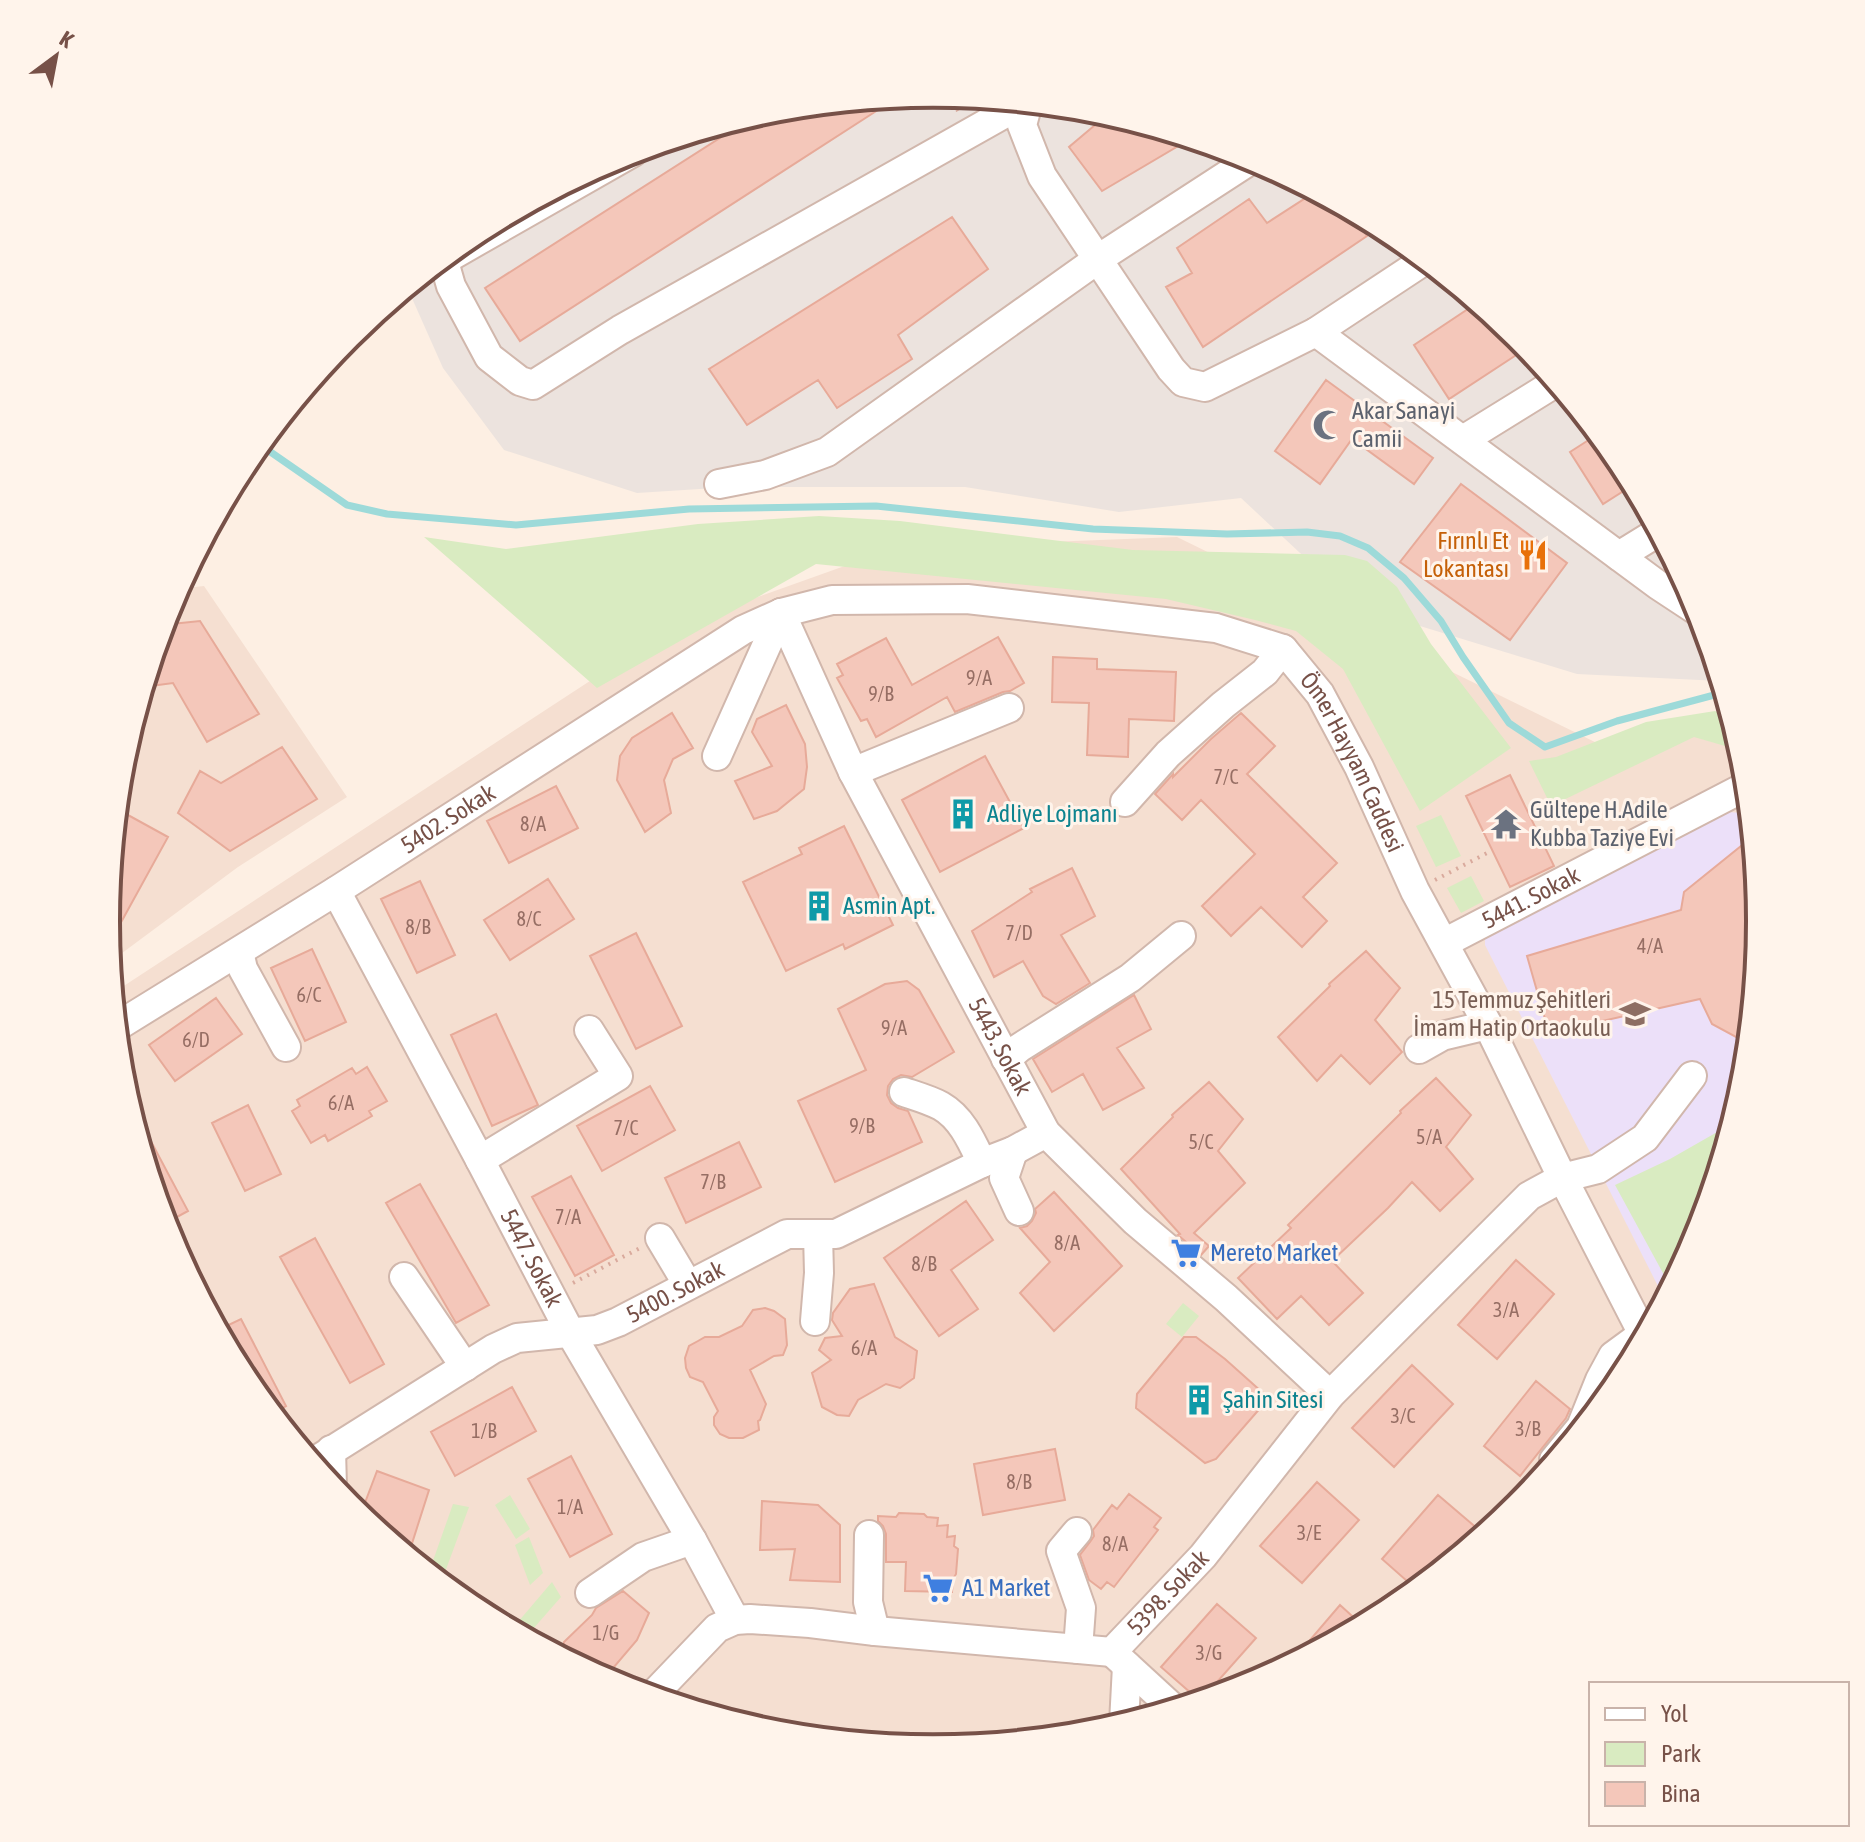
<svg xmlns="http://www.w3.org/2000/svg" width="1865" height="1842" font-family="'Asap Condensed',sans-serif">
<rect width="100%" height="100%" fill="#fdefe3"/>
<!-- residential -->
<path fill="#f5dfd1" d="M1177,537L1603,746L1731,718L1744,760L1759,921L1744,1083L1696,1238L1620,1381L1517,1506L1392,1609L1249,1685L1093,1732L932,1748L771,1732L616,1685L473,1608L347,1505L245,1380L168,1237L121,1082L113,993L671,628L895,548Z
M204,586L347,797L238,867L110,962L106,921L121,759L169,604L177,589Z"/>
<!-- industrial -->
<path fill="#ece3de" d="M933,94L1094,110L1249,157L1392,234L1518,337L1620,462L1697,605L1720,681L1577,674L1358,607L1241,498L1119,512L965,487H731L637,493L504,450L443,368L407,287L473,233L616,157L772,110Z"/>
<!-- education -->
<path fill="#ece0f9" d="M1726,812L1746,813L1749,816L1759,921L1744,1083L1696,1238L1664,1298L1485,945V932Z"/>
<!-- green -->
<path fill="#d9ebc1" d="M819,516L900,521L1133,550L1345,555L1367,561L1397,587L1431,644L1511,748L1420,811L1343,669L1296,631L1255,620L1166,599L816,564L597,688L424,537L506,549L698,524Z
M1715,711L1731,719L1744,760L1745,775L1733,763L1725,746L1694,737L1551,806L1529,761L1556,757L1646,722Z
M1441,815L1461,856L1436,867L1416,826Z
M1471,876L1484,901L1461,913L1447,888Z
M1719,1131L1725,1142L1696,1238L1670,1286L1615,1185L1670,1159Z
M1183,1303L1199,1316L1182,1337L1166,1324Z
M510,1495L530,1529L516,1539L495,1505Z
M453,1504L469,1507L441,1583L429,1572Z
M529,1537L543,1573L530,1585L515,1545Z
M552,1582L561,1597L526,1637L512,1629Z"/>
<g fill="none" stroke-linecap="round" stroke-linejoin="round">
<!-- stream -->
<path stroke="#9ddad9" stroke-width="7" d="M259,444L347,505L387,514L516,525L689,509L876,506L1093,529L1227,534L1307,532L1340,536L1368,548L1404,578L1441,621L1463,657L1509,723L1545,747L1617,721L1718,694L1724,695"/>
</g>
<!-- building -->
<path fill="#f4c7ba" stroke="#e7aa99" stroke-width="2" d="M898,97L520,341L485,288L756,115L772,110Z
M1108,114L1167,132L1190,139L1102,191L1069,147Z
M1315,192L1348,210L1367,236L1203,347L1166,287L1192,273L1177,248L1249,199L1267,223Z
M952,217L988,269L898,335L912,359L837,408L818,380L747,425L709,369Z
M1477,303L1518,337L1527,348L1449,399L1414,345Z
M1326,380L1433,458L1414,484L1352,439L1320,484L1275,451Z
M1598,434L1620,462L1633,485L1603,504L1570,452Z
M1461,484L1567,563L1510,640L1400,562Z
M200,621L259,714L207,742L173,683L143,687L162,625Z
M998,637L1024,683L1010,691L1003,692L955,712L947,697L876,737L867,719L861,721L837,678L843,675L837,664L886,638L912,685Z
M1053,657L1097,659V669L1176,672L1174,721L1129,719L1128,757L1087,755L1089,703L1052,702Z
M786,705L805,744L807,767L804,789L777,811L754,819L735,781L772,766L752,732L757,719Z
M672,713L693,748L673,759L664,780L671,813L645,832L617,780L620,756L632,738Z
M1241,713L1275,746L1247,774L1337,863L1303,897L1327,921L1302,947L1261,907L1231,936L1202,906L1255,854L1201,800L1182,820L1155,794L1173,774V777L1211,739Z
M282,747L317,799L230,851L178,813L200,771L221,783Z
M985,756L1024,828L940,872L902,800Z
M1510,775L1554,866L1510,887L1466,796Z
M556,786L578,828L509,863L487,821Z
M117,809L168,837L108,946L106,921Z
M844,826L893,925L845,949L843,944L786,971L743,882L802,854L799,848Z
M1751,838L1760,921L1747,1043L1712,1024L1700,999L1549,1033L1527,956L1681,910L1684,892Z
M1072,868L1095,916L1061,935L1090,983L1056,1004L1043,996L1023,961L994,977L972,931L1032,892L1030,889Z
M548,879L574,919L510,960L484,920Z
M420,881L455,955L417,973L381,899Z
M636,933L682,1026L636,1049L590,956Z
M312,949L346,1022L305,1041L271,968Z
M1366,951L1400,988L1375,1020L1402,1052L1370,1084L1341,1055L1317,1081L1278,1037L1330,986L1329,984Z
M907,981L919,990L954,1052L912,1077L901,1075L893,1079L888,1086L887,1095L891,1103L898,1108L908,1111L922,1142L835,1182L798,1101L866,1070L838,1009L885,984Z
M1134,995L1151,1029L1117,1048L1144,1088L1103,1110L1083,1074L1052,1092L1033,1059Z
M216,998L242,1034L175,1081L149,1045Z
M496,1014L538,1105L492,1126L451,1035Z
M367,1067L387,1101L369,1111L372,1116L328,1141L325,1135L311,1143L292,1111L300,1106L297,1100L352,1068L356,1074Z
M1436,1078L1471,1115L1446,1147L1473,1179L1440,1211L1412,1182L1388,1208L1332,1261L1363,1293L1329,1325L1301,1296L1277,1319L1238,1278L1291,1228L1288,1225L1401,1113L1400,1111Z
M1209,1082L1243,1119L1218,1151L1245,1183L1194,1233L1209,1246L1201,1255L1178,1235L1180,1234L1121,1169L1173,1117L1172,1115Z
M650,1086L675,1130L602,1171L577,1126Z
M248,1105L281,1174L245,1191L212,1123Z
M146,1132L188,1211L164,1224L138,1135Z
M739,1142L761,1187L686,1223L665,1178Z
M571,1176L614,1255L575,1276L532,1197Z
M420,1184L489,1305L456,1323L386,1203Z
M1054,1192L1122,1266L1054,1331L1020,1293L1050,1262L1020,1228L1027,1226L1032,1221L1036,1213L1035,1209Z
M966,1201L993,1240L951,1270L978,1309L939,1336L884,1258Z
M315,1238L384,1364L350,1383L280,1257Z
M1516,1260L1554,1294L1497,1359L1458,1325Z
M874,1284L895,1337L917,1351L914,1378L900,1388L886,1384L858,1400L849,1416L837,1415L822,1407L812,1373L831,1360L819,1350L825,1338L842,1336L832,1320L833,1313L850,1289Z
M765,1308L774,1311L785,1319L787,1345L783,1355L774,1356L750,1370L766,1404L760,1420L758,1421L759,1430L743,1438H729L720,1434L714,1425V1417L718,1411L703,1382L690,1377L686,1368L685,1358L689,1346L698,1341L705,1337H719L742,1326L753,1310Z
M241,1319L286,1406L272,1414L245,1380L218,1330Z
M1184,1337H1196L1225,1359L1263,1393L1262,1406L1216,1459L1205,1463L1136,1408L1137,1394Z
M1412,1365L1453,1404L1394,1467L1352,1428Z
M1536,1381L1570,1409L1566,1418L1520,1476L1484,1446Z
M512,1387L536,1431L455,1476L431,1432Z
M1055,1449L1065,1500L983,1515L974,1464Z
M571,1456L612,1534L570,1557L528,1479Z
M377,1471L429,1490L408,1556L360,1516Z
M1317,1482L1359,1520L1302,1583L1260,1546Z
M1129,1494L1161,1518L1154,1527L1158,1530L1114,1587L1107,1582L1101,1589L1089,1580L1080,1555L1090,1542L1094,1536L1093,1530L1112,1505L1117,1509Z
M1438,1495L1479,1530L1457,1555L1416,1589L1382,1559Z
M762,1501L818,1505L840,1525V1582L790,1580L795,1549L760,1550Z
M899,1513L924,1514L927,1517L938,1518L937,1526L948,1525L947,1537L955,1536L954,1546L958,1549L956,1574L953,1579L952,1592L905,1591L906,1562H886V1534L883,1526L878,1521V1516L896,1517Z
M623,1591L649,1613L637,1640L614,1667L599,1676L578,1665L563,1651L564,1642L592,1615L596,1608Z
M1217,1604L1256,1638L1202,1699L1199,1700L1161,1667Z
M1340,1605L1362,1625L1292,1662V1661Z"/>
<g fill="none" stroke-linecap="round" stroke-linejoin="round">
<!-- minor casing -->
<g stroke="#d1b7ac" stroke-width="32">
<g id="minor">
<path d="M1028,103L1022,125L1042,176L1171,369L1183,382L1205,387L1316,332L1425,260"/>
<path d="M443,258L451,286L489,357L520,381L533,385L620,330L1023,103"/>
<path d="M444,260L633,152"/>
<path d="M1316,332L1658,585L1699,612"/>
<path d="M1463,440L1555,383"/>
<path d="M719,484L765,475L827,452L1098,259L1252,159"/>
<path d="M1619,556L1658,532"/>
<path id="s1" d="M781,613L853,772L1046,1133L1135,1221L1226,1298L1330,1395"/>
<path d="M717,756L781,613"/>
<path d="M853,772L1009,708"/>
<path d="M1125,802L1168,754L1223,705L1265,672L1283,649"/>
<path id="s2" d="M336,891L480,1160L571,1334L692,1540L735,1620"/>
<path id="s3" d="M1444,943L1739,790L1747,792"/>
<path d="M239,952L243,969L286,1047"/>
<path id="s4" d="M116,1027L336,891L743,630L781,613L832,600L967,599L1216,628L1283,649L1320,694L1359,767L1415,891L1488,1025L1558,1169L1644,1336"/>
<path d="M1419,1049L1442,1036L1488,1025"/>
<path d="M1006,1059L1019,1048L1130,978L1181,936"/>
<path d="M904,1092C916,1096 930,1100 941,1106C962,1118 972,1142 982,1163"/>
<path d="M1013,1151L1004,1178L1019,1211"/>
<path d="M480,1160L618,1076L589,1030"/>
<path d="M660,1238L688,1285"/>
<path d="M404,1277L465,1367"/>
<path d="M815,1321L819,1273L818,1234"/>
<path d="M331,1450L332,1487"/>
<path d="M1554,1460L1581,1427L1600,1380L1613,1356L1643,1334"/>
<path id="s5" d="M312,1463L493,1349L517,1338L597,1330L618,1322L787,1234H836L982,1163L1013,1151L1046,1133"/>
<path d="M1077,1532L1061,1551L1081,1608L1078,1649"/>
<path d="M869,1535L868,1602L875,1631"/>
<path d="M590,1593L643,1557L692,1540"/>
<path d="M1112,1652L1173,1708"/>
<path id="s6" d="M652,1696L717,1628L735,1620L750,1619L810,1623L875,1631L1112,1652L1203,1556L1330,1395L1529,1196L1562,1178L1598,1169L1645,1138L1692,1076"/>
<path d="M1124,1723L1127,1666"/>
</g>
</g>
<!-- path -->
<path stroke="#d9aa9d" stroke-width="4" stroke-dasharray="2 6" stroke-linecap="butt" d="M949,96L958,111
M1435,880L1491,851
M573,1283L640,1248"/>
<!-- minor -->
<use href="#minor" stroke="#fff" stroke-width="28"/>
</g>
<!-- icons -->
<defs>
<g id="mosque-bare" transform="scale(2.4)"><path d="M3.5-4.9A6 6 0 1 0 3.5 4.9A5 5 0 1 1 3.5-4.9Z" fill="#6b7280" stroke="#fff4eb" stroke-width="2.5" paint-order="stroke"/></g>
<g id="restaurant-bare" transform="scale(2.4)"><path d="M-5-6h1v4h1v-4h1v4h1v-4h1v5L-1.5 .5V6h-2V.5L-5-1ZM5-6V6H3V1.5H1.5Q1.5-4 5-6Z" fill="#e8710a" stroke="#fff4eb" stroke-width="2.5" paint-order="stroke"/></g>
<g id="building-bare" transform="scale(2.4)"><path d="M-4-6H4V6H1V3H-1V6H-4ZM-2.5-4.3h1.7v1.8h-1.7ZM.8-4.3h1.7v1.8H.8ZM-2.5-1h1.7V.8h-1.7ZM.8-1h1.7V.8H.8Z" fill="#0f9aa8" stroke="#fff4eb" stroke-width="2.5" paint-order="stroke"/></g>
<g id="temple-bare" transform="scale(2.4)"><path d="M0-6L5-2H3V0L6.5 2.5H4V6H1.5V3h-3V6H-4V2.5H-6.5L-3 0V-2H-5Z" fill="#6b7280" stroke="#fff4eb" stroke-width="2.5" paint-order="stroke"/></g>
<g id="school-bare" transform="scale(2.4)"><path d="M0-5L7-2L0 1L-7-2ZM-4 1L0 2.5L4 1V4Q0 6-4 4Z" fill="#8d6e63" stroke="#fff4eb" stroke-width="2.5" paint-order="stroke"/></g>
<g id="supermarket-bare" transform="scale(2.4)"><path d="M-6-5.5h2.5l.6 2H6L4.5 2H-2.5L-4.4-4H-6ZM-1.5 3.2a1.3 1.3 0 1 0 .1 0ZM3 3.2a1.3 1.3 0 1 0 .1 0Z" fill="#3f7fe0" stroke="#fff4eb" stroke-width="2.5" paint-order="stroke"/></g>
</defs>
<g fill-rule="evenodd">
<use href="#mosque-bare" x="1328" y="425"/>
<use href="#restaurant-bare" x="1533" y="555"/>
<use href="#building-bare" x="963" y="814"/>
<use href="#temple-bare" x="1506" y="824"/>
<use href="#building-bare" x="819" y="906"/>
<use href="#school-bare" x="1635" y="1014"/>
<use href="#supermarket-bare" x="1186" y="1253"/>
<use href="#building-bare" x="1199" y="1400"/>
<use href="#supermarket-bare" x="938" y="1588"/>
</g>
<g text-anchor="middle" stroke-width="6" stroke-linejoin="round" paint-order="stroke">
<!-- number labels -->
<g font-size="20" fill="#966e64">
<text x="979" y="685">9/A</text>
<text x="881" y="701">9/B</text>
<text x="1226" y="784">7/C</text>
<text x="533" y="831">8/A</text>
<text x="529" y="926">8/C</text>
<text x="418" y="934">8/B</text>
<text x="1019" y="940">7/D</text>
<text x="1650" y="953">4/A</text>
<text x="309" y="1002">6/C</text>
<text x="894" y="1035">9/A</text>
<text x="196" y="1047">6/D</text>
<text x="341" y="1110">6/A</text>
<text x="862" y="1133">9/B</text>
<text x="626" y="1135">7/C</text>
<text x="1429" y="1144">5/A</text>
<text x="1201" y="1149">5/C</text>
<text x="713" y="1189">7/B</text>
<text x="568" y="1224">7/A</text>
<text x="1067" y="1250">8/A</text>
<text x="924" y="1271">8/B</text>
<text x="1506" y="1317">3/A</text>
<text x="864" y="1355">6/A</text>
<text x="1403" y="1423">3/C</text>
<text x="1528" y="1436">3/B</text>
<text x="484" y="1438">1/B</text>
<text x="1019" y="1489">8/B</text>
<text x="570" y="1514">1/A</text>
<text x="1309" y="1540">3/E</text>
<text x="1115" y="1551">8/A</text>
<text x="606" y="1640">1/G</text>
<text x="1209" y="1660">3/G</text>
</g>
<!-- worship labels -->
<g font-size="24" fill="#5b616d" stroke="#fff4eb" text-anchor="start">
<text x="1352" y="419">Akar Sanayi<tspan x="1352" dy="28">Camii</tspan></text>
<text x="1530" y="818">Gültepe H.Adile<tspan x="1530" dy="28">Kubba Taziye Evi</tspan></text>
</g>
<!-- food labels -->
<g font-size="24" fill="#c56008" stroke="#fff4eb" text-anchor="end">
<text x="1509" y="549">Fırınlı Et<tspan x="1509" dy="28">Lokantası</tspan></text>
</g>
<!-- street labels -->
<g font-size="24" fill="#775148" stroke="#fff4eb">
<text dy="8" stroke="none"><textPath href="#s4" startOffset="1426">Ömer Hayyam Caddesi</textPath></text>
<text dy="8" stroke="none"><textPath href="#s4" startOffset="392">5402. Sokak</textPath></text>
<text dy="8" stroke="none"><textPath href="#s3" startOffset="98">5441. Sokak</textPath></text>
<text dy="8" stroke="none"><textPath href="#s1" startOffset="486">5443. Sokak</textPath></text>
<text dy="8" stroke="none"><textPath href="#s2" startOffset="416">5447. Sokak</textPath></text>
<text dy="8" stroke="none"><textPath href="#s5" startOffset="408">5400. Sokak</textPath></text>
<text dy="8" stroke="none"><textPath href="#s6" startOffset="574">5398. Sokak</textPath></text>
</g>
<!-- culture labels -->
<g font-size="24" fill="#0d838f" stroke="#fff4eb" text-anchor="start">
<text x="987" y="822">Adliye Lojmanı</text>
<text x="843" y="914">Asmin Apt.</text>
<text x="1223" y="1408">Şahin Sitesi</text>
</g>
<!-- education labels -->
<g font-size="24" fill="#785e54" stroke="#fff4eb" text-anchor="end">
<text x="1611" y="1008">15 Temmuz Şehitleri<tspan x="1611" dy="28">İmam Hatip Ortaokulu</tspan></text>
</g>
<!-- shop labels -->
<g font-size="24" fill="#366cbe" stroke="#fff4eb" text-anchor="start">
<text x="1210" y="1261">Mereto Market</text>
<text x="962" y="1596">A1 Market</text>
</g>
</g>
<!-- crop -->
<path d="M0 0H1865V1842H0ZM120 921a813 813 0 1 1 1626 0a813 813 0 1 1-1626 0Z" fill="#fff4eb" fill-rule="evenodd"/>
<path fill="none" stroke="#775148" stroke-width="4" d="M120 921a813 813 0 1 1 1626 0a813 813 0 1 1-1626 0Z"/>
<!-- legend -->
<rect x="1589" y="1682" width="260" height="144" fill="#fff4eb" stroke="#c9b3aa" stroke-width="2"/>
<rect x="1605" y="1708" width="40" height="12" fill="#ffffff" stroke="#c9b3aa" stroke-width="2"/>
<text x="1661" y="1722" font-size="24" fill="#775148">Yol</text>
<rect x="1605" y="1742" width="40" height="24" fill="#d9ebc1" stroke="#c9b3aa" stroke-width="2"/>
<text x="1661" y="1762" font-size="24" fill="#775148">Park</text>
<rect x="1605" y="1782" width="40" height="24" fill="#f4c7ba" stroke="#c9b3aa" stroke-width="2"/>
<text x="1661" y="1802" font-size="24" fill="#775148">Bina</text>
<!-- north arrow -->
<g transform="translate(56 56) rotate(32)" stroke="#fff4eb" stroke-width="6" paint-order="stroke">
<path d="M0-6L14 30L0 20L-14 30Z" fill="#775148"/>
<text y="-12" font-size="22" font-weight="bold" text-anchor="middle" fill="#775148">K</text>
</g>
</svg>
